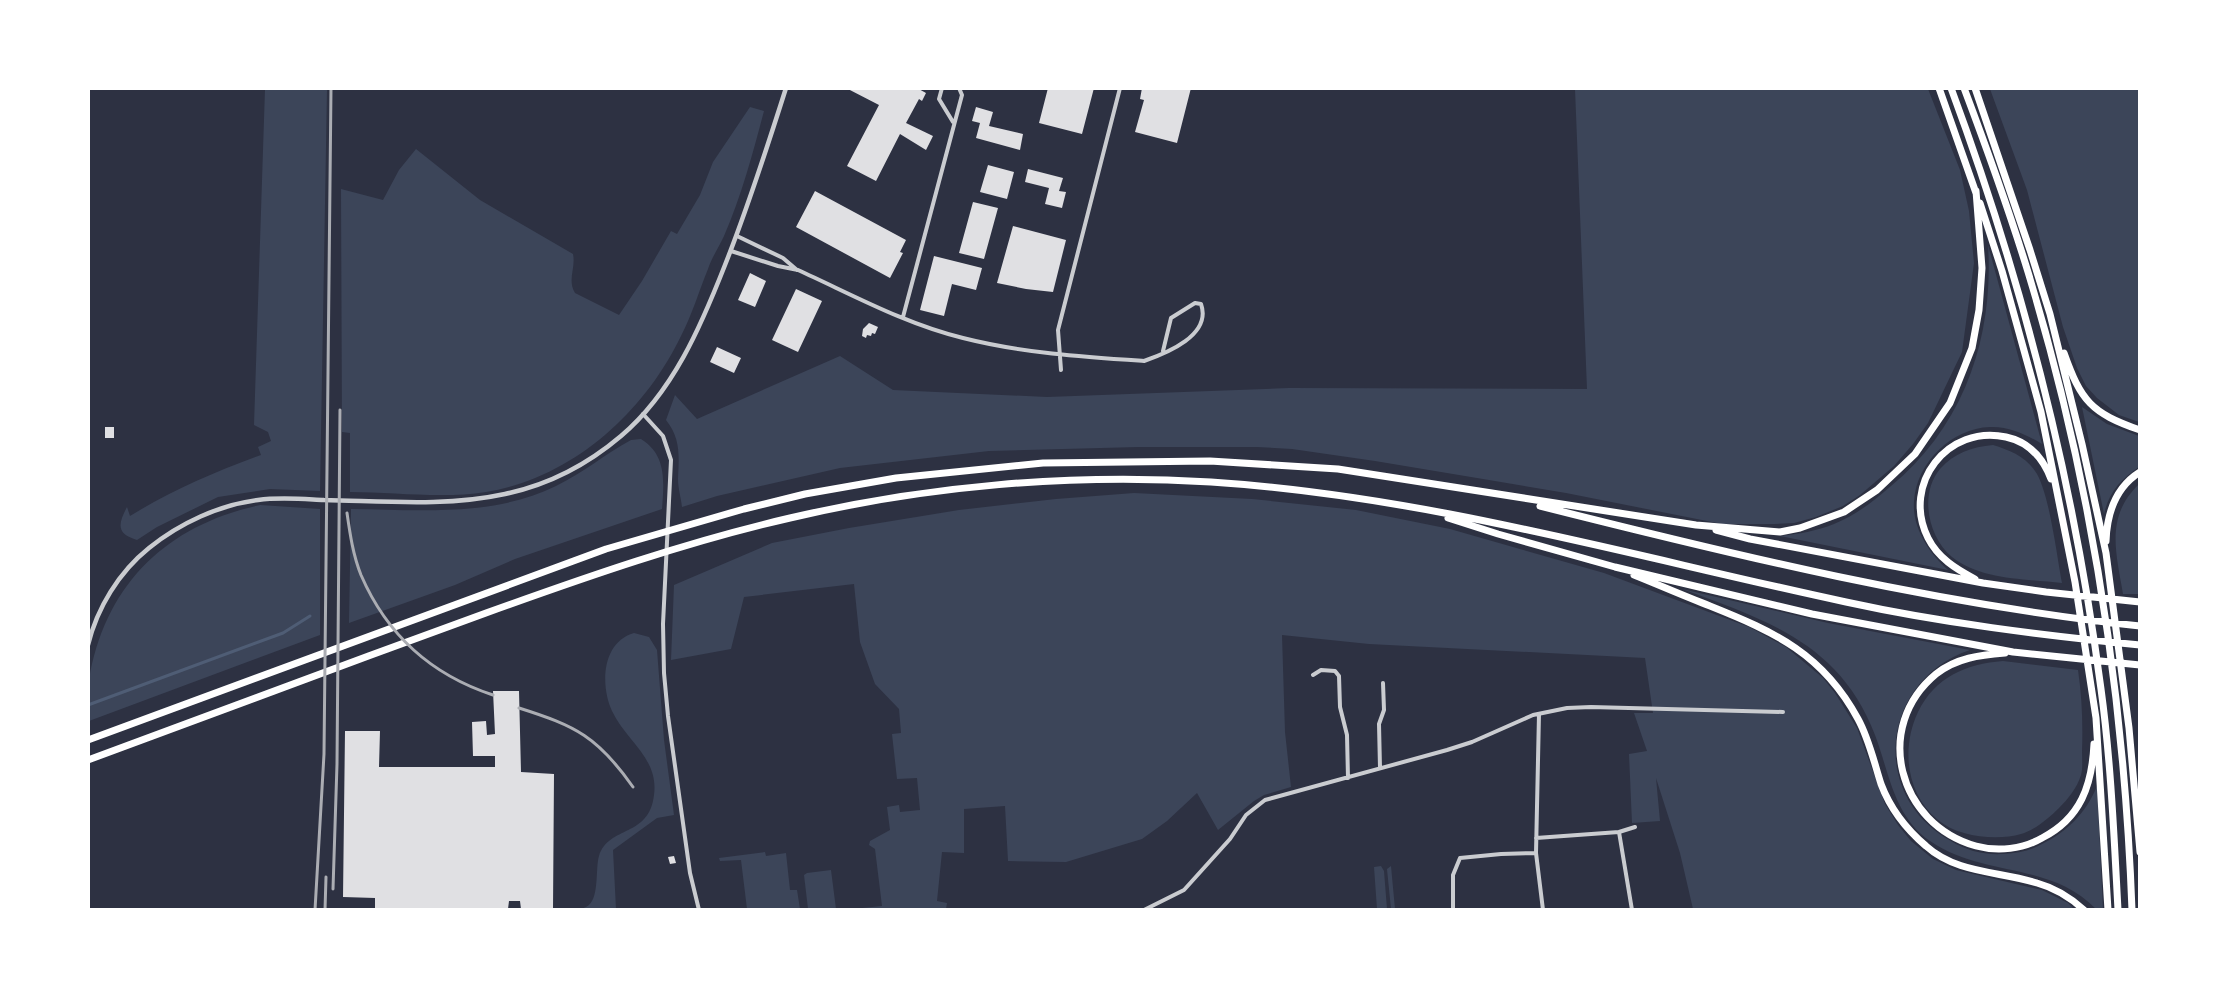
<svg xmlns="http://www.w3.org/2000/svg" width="2228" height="998" font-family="Arial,sans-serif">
<rect width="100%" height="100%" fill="#2d3142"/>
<!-- green -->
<path fill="#3c4559" d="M265,89H327L320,491L270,489L218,497L157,527L137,540C116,534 118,524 127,507L130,516C172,490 215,472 261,455L258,447L271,441L268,432L254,425Z
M1575,89H1928L1960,170L1969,211L1974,263L1962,352L1928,423L1913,444L1894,466L1860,495L1843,506L1816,517L1794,523L1774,524H1722L1566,493L1483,479L1375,461L1292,449L1257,447H1138L989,451L840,468L717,496L682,507C681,498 678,488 678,479C679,456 681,439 666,420L675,395L697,419L840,356L893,390L1047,397L1289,388L1587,389Z
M1990,89H2139V422L2119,415L2097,398L2086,386L2077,368L2063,327L2027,190Z
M750,107L764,111C753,153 741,197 724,236C719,247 712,257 708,269C699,291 692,315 681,336C644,413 572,478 486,492C443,499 394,492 350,492V433L342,432L341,189L383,200L399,170L416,149L480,200L573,254C576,268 567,280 575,293L619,315L642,281L671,231L677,234L700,195L713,162Z
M1988,245L2042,444C2027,435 2009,426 1990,427C1952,428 1916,463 1914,501C1912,528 1929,553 1948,570L1780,536C1798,534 1817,531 1834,524C1856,515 1874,501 1891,486C1964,426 1994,337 1988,245Z
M2082,407L2107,424L2139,436V467C2121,479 2109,492 2104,514Z
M641,439C667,455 664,482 662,509L515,559L455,585L349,623L351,509C419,510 493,517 556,486C583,473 605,454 631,440Z
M1993,445C2009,450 2025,456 2035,471C2049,490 2057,557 2062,583C2027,579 1980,580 1952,557C1928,537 1919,494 1940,469C1954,453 1972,447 1993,445Z
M2139,484V594H2123C2116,552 2105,517 2139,484Z
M1134,493L1252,499L1356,510L1450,529L1604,573L1749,627L1786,647L1823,678L1835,693L1857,728L1885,804L1898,825L1911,841L1933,859L1956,870L2042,890L2068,903L2074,909H1693L1680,853L1656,778L1660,821L1632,823L1629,754L1647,751L1634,713H1653L1645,658L1369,644L1282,635L1285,732L1291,787L1264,795L1254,801L1218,830L1197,793L1167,821L1142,839L1066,862L1008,861L1005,806L964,809V853L942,852L937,901L947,903L946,909H862V908L882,906L875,849L869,845L870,841L890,830L887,807L899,805L900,812L920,810L917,778L897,779L892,734L901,733L899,709L875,684L860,642L854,584L744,597L731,649L671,660L674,585L772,543L849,528L959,510L1056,499Z
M260,505L320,509V635L89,721C88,708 87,693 89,680C105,584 167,525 260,505Z
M1682,589L1828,623L1970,650C1881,680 1868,796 1951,841C1967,851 1984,855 2003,854C2017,853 2030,851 2042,844C2068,831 2086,813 2097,786L2103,909H2096C2049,861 1984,878 1930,841C1894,817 1889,772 1875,735C1840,643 1766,620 1682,589Z
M634,633L649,637L657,650L664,740L674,815L657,818L613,850L616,909H572C577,909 582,909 586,907C600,901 595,868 599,856C609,825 649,838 654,795C659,758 626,741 612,711C600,685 602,642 634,633Z
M2003,661L2078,670C2082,697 2083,724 2082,752C2082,759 2083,768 2081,775C2077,788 2068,799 2059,808C2049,818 2035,830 2021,834C1997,841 1958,837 1938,820C1906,794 1901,748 1918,712C1935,677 1966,664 2003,661Z
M765,852L766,856L786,853L790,890H797L800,909H747L741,860L720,861L719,858Z
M1381,866L1384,871L1387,909H1377L1374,867Z
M1391,866L1395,909H1391L1387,869Z
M831,870L836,909H808L804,875L807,873Z"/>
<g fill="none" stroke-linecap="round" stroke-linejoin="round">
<!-- stream -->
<path stroke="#4f5d75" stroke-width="3" d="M88,705L283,633L310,616"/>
</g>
<!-- building -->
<path fill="#e0e0e3" d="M846,88H917L926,93L922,101L919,99L906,123L933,136L926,150L900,134L876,181L847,166L879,105Z
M1048,88H1094L1082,134L1039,123Z
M1142,88H1191L1177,143L1135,132L1144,100L1140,99Z
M976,107L993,112L989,126L1023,134L1020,150L976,138L980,123L972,121Z
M988,165L1014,172L1007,199L980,192Z
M1028,169L1063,178L1059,191L1066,192L1062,208L1045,204L1049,188L1025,182Z
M815,191L906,240L900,252L903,253L890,278L796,227Z
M973,202L998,208L984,259L959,253Z
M1013,226L1066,240L1053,292L1026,289L997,283Z
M934,256L982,268L976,290L952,284L944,316L920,310Z
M750,273L766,281L755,307L738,300Z
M796,289L822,301L798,352L772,340Z
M869,323L878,327L875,334L872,333L871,336L867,335L866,338L862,336L863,329Z
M717,347L741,358L734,373L710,362Z
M105,427H114V438H105Z
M493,691H519L521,772L554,774L553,909H521L520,901H509L508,909H375V898L343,897L345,731H380L379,767H495V756H473L472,722L486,721L487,735L495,734Z
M674,856L676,863L670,864L668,857Z"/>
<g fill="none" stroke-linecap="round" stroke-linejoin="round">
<!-- minor -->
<path stroke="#caccd0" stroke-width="4" d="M942,88L939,99L953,122
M737,236L783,258L797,270
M731,251L778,266L798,270C851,294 905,324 963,338C1022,353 1084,357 1144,361C1167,353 1212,335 1201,304L1195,303L1171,318L1163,351
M903,317L962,95L959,88
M1061,370L1058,330L1120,88
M643,414L663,436L671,460L663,624L664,673L668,716L690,873L699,910
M1313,675L1321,670L1335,671L1339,676L1340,707L1347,735L1348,778
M1539,714L1536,853L1543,910
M1380,768L1379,724L1384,710L1383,683
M1619,832L1635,827
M1536,838L1619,832L1632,910
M1144,910L1184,890L1230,839L1246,815L1265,800L1447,750L1472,742L1533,715L1567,708L1591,707L1783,712
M1453,910V875L1460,858L1501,854L1536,853"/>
<!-- tertiary -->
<path stroke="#caccd0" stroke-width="4.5" d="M88,645C97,608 119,572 149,548C180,523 219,505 258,500C280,497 302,499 324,500C383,501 446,507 505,494C548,485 588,464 621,436C673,392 701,326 725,265C748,207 767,148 786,88"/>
<!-- motorway -->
<path stroke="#fff" stroke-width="7" d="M1939,88L1976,193
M1951,88C2023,282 2074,483 2101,689C2111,762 2114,836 2118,910
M1964,88C1987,149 2009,210 2028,272C2091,479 2124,694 2132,910
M1975,88L2030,250L2050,314L2082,444L2106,553L2129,728L2140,852
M1980,203L2002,271L2041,412L2075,582L2096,718L2108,910
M2064,353C2081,401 2091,413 2140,430
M1540,506C1738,556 1936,604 2140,626
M1448,518L1498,534L1615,567L1812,614L2013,652L2140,665
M1716,530L1750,539L1983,583L2046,592L2140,602
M2106,541C2107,514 2116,487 2140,472
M1634,575C1659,585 1684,596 1710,606C1775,632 1823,654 1858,719C1869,739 1874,762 1881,784C1890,808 1906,829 1926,846C1957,874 2000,871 2037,883C2055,888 2070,897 2084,910
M1975,579C1956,569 1938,558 1928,538C1901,484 1948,424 2006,437C2029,442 2043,458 2051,479
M2005,653C1980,655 1956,658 1936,674C1872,727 1898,824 1976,846C1998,852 2023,849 2042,838C2081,818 2092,785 2094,744
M88,740L606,549L744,509L805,494L896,478L1043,463L1210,461L1338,469L1696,525L1780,532L1800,528L1844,512L1877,490L1915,454L1950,403L1972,348L1979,310L1982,268L1976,191
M88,760C221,711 353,661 486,613C586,577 686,542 790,518C926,486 1071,473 1211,482C1427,496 1635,557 1846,602C1942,623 2041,635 2140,645"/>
<!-- rail -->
<path stroke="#abadb3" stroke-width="3" d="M347,513C350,534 353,555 361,575C387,635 432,675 493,695
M519,708C576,726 598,737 633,787
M333,889L337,764L340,410
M315,910L324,754L331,88
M325,910L326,877"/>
</g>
<!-- border -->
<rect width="2228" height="998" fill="none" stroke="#ffffff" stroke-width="180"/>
</svg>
